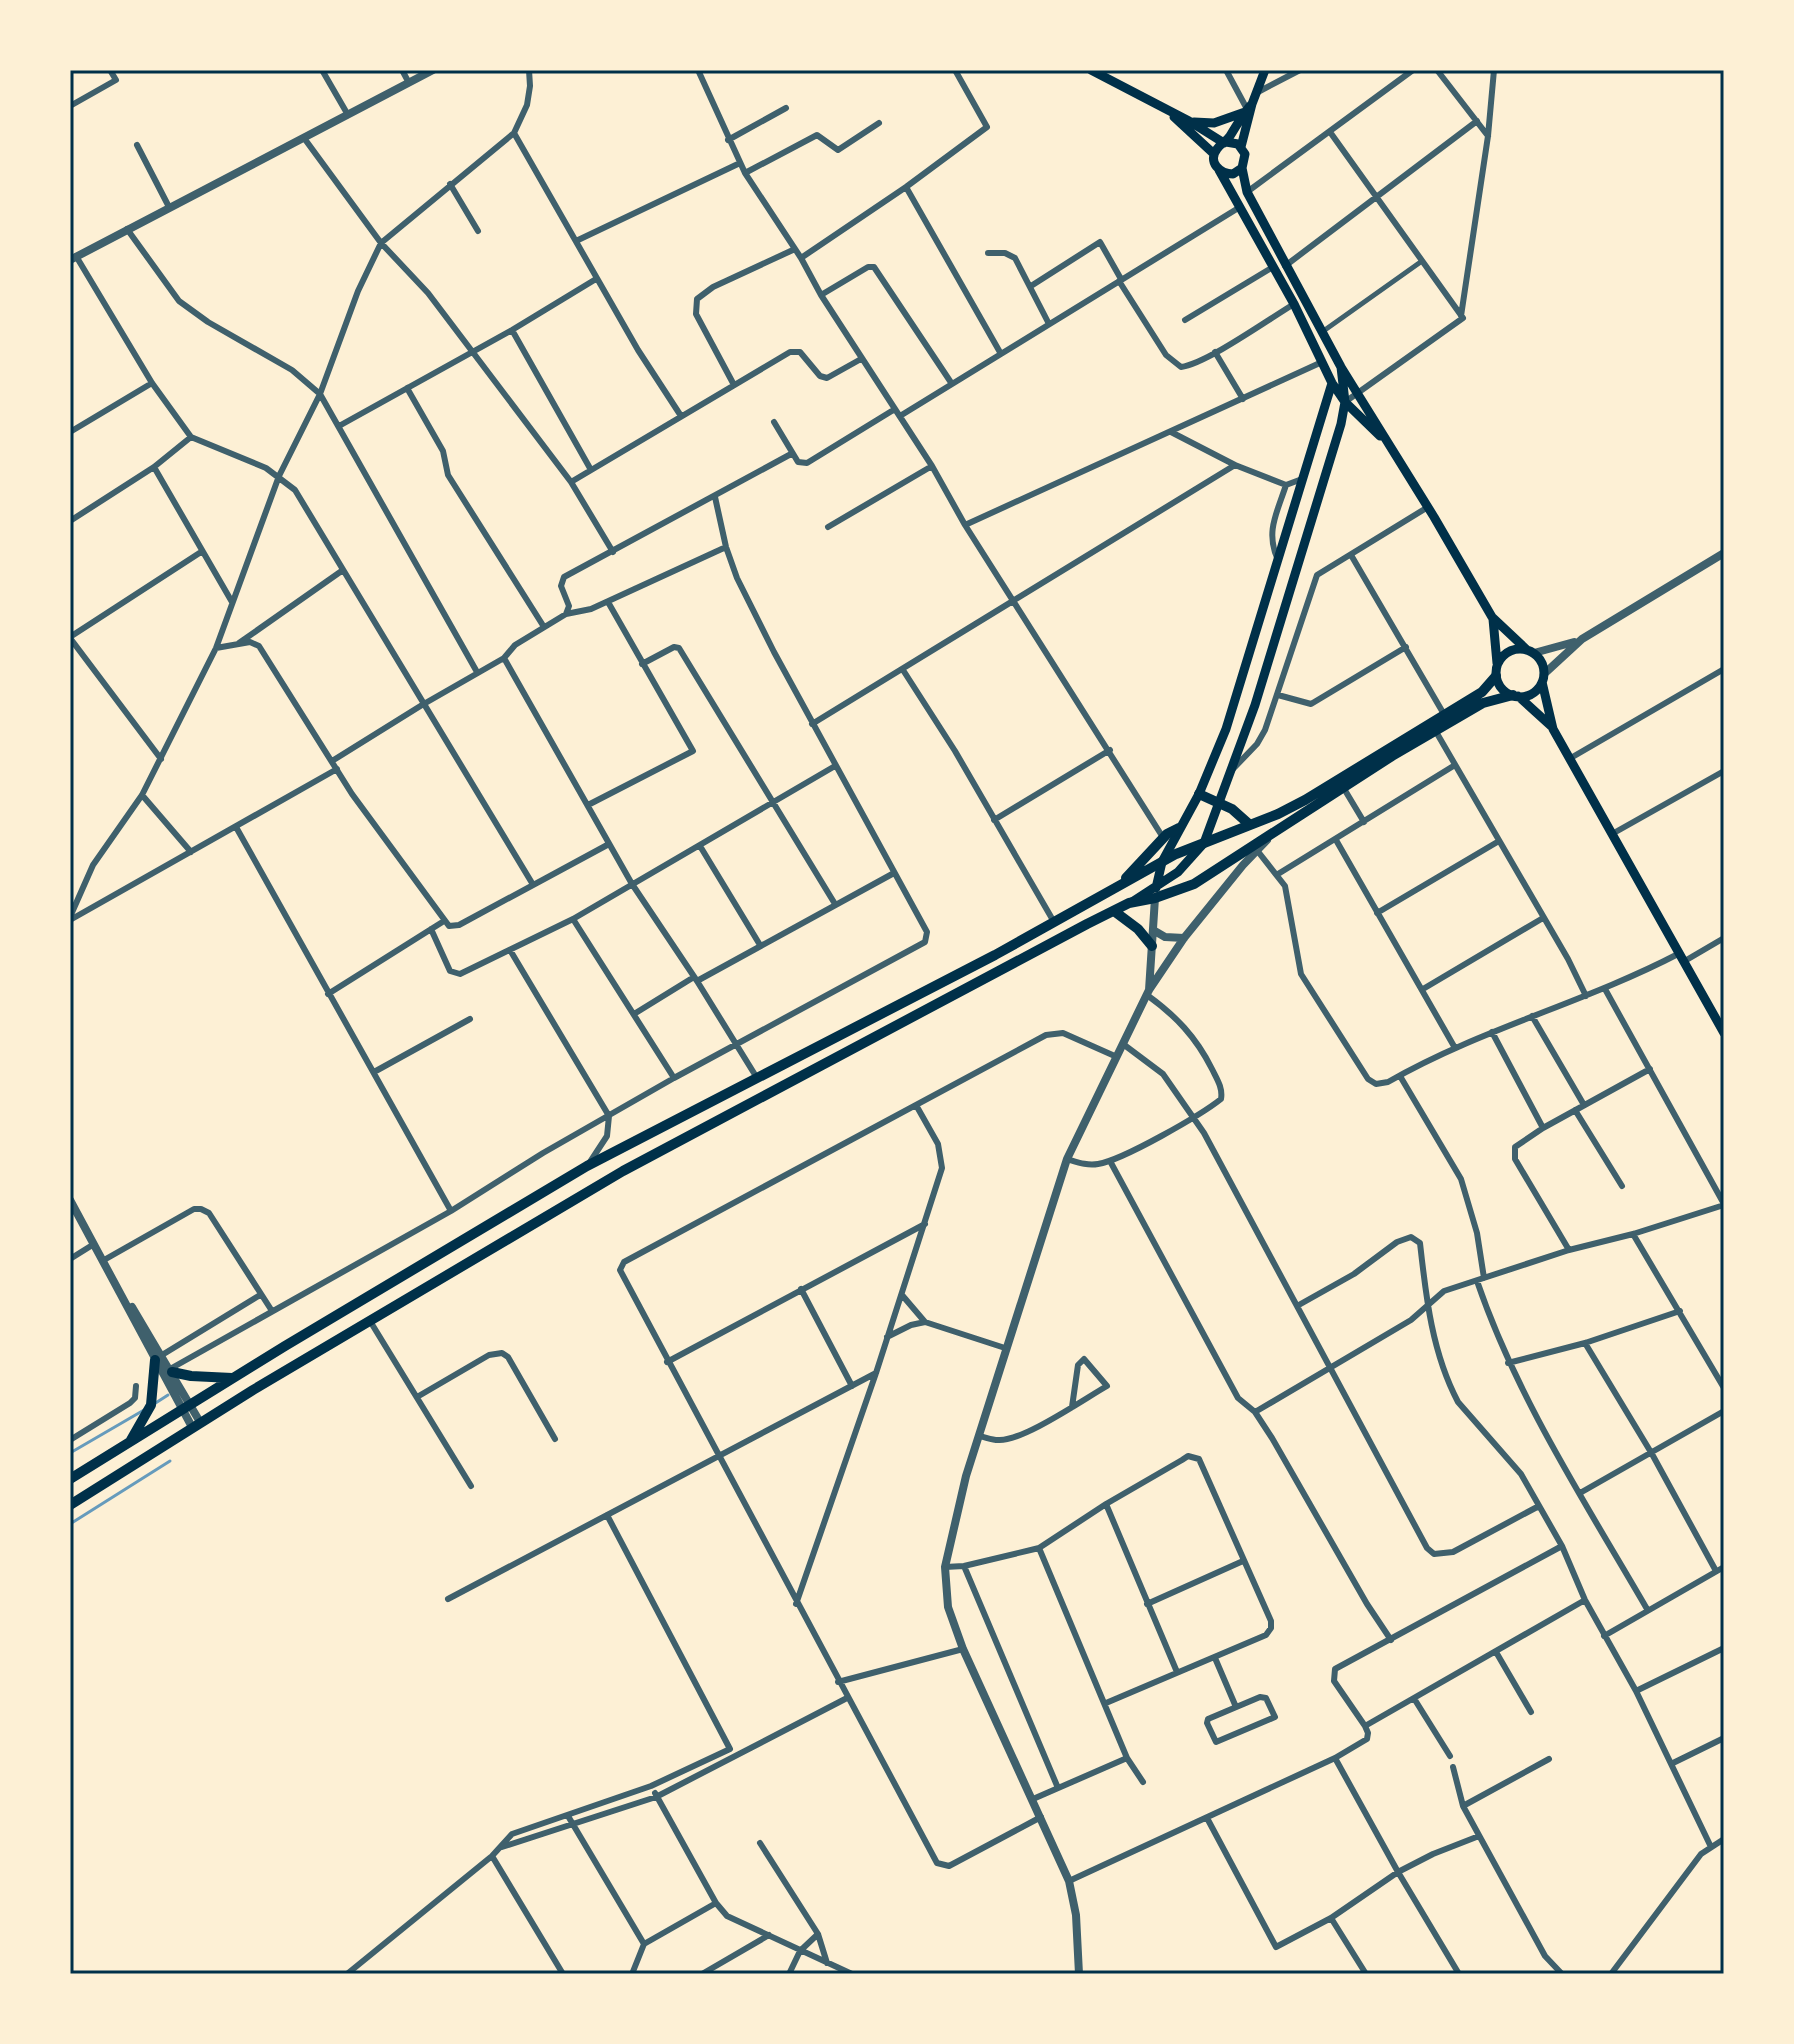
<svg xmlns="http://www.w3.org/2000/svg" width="1794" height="2044" font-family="Signika,sans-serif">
<rect width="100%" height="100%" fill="#fdf0d5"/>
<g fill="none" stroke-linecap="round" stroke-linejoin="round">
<!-- stream -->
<path stroke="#669bbc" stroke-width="3" d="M154,1404L168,1395
M70,1453L144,1410
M70,1524L170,1461"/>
<!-- pedestrian -->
<path stroke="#3f606c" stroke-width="5" d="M1322,332L1422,261"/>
<!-- minor -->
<path stroke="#3f606c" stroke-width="6" d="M322,70L348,115
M402,70L409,83
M698,70L745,173L801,258L821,295L932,466L965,525L1164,839
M1226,70L1247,109
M1437,70L1488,136
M1258,92L1300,70
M70,106L116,80L110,70
M1330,132L1463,318L1345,402
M514,133L638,350L681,416
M304,138L381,243L428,293L571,482L613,552
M728,140L786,108
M137,145L169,207
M745,173L817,135L838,150L879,123
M450,184L478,231
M906,187L1001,354
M1247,192L1413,70
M127,229L179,301L208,322L292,370L320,394L477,672
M576,241L740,163
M988,253H1005L1015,258L1049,324
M76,256L152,383L191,437L266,468L295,490L532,883
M801,258L906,187L987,127L955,70
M1285,266L1477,121
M1119,281L1166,355L1181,367C1206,364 1269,319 1294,304
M1031,286L1100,242L1121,279
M821,295L868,267H874L952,384
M1461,316L1488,136L1494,70
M1185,320L1273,267
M512,330L591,470
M1215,352L1243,399
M734,385L696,314L697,299L713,287L795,249
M407,388L443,451L448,475L544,627
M900,416L1240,207
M774,422L798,462L807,463L895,409
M339,426L512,330L596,279
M70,432L152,383
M1171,432L1235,465L1286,485
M154,467L232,602
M571,482L790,352H800L820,376L827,378L861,359
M70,521L154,467L191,437
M965,525L1322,362
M828,527L932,466
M1351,555L1445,716
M1278,560C1265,532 1277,513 1286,485L1302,479
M566,614L591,609L726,547
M70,637L201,552
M70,638L161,759
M239,643L343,570
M216,648L250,642L259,646L352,794L449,926L459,925L609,844
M504,658L632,884L697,981L757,1078
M642,664L674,647L679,648L835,904
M903,670L955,751L1054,922
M1278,695L1311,704L1406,647
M812,724L1235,465
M1435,730L1568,959L1586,996
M1569,759L1724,669
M332,761L422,705L504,658L515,645L566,614L569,606L561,586L564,577L791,454
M1232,770L1257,744L1265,730L1317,575L1428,507
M1343,787L1364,822
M142,795L191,852
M588,805L693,751L608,602
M994,820L1110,750
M236,827L451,1211
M1612,834L1724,771
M1336,840L1455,1048
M700,846L760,945
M1256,849L1285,886L1301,974L1368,1079L1376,1084L1388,1082C1480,1029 1584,1003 1678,954
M1278,874L1455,765
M1377,913L1499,841
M70,917L93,865L142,795L216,648L279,476L320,394L358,291L381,243L514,133L527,105L530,86L529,70
M573,919L674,1078
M70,920L337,769
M431,929L450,971L460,974L573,919L835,766
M510,950L609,1116L607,1136L590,1162
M1683,962L1724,938
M697,981L894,873
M1423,989L1543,918
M1605,989L1724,1204
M328,994L444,921
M634,1014L694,977
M1532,1016L1584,1105
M1492,1032L1543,1128
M1123,1044L1163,1074L1204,1133L1427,1548L1434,1554L1453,1552L1539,1506
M374,1072L470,1019
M1400,1076L1461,1179L1477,1233L1484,1278
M1575,1110L1622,1186
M1067,1159C1077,1162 1087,1166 1098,1164C1123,1160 1201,1115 1221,1099C1223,1088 1217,1079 1212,1069C1196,1037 1176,1016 1147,995
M1110,1161L1238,1398L1255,1412L1272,1438L1367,1604L1391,1640
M1633,1234L1724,1388
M1569,1250L1515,1159V1147L1543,1128L1650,1069
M70,1259L94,1244
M104,1260L194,1209H201L209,1213L272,1311
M1477,1281C1517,1398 1585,1502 1647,1609
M801,1289L852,1386
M902,1295L925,1322L1005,1348
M1297,1306L1354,1274L1397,1242L1411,1237L1420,1243C1426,1297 1432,1353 1458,1402L1521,1474L1562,1546L1585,1600L1636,1691L1711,1847
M370,1321L471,1486
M887,1337L911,1325L925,1322
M1585,1343L1652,1454L1716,1571
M162,1355L260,1295
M667,1362L925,1224
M1508,1363L1585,1343L1680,1311
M170,1369L451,1211L543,1153L674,1078L925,942L927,932L774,652L737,578L726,547L715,497
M417,1397L489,1355L502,1353L508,1357L555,1439
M1255,1412L1411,1320L1444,1291L1569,1250L1633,1234L1724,1205
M979,1436C985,1437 992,1440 998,1440C1022,1442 1084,1399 1107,1386L1084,1359L1078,1365L1072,1407
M70,1440L130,1403L135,1398L136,1386
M1580,1493L1724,1411
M1106,1504L1177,1672
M607,1515L730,1749
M1039,1548L1127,1758L1143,1782
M964,1566L1058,1788
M945,1567L964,1566L1039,1548L1106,1504L1182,1460L1188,1456L1199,1459L1271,1621V1628L1266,1635L1106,1703
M448,1599L876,1373
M796,1604L876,1373L942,1168L938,1144L916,1105
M1147,1604L1243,1561
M1604,1636L1724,1567
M1496,1652L1531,1712
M1215,1658L1236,1707
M838,1682L963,1649
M1636,1691L1724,1648
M1260,1697L1266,1698L1275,1717L1216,1742L1207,1723L1208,1719Z
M1415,1700L1450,1756
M1365,1726L1334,1681L1335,1669L1562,1546
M1335,1758L1398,1872L1459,1974
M1673,1763L1724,1738
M1453,1767L1463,1806L1545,1956L1562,1974
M655,1793L716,1903L727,1916L852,1974
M1033,1799L1127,1758
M1463,1806L1549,1759
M568,1816L644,1944
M1041,1817L949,1866L937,1863L620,1270L624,1262L1046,1035L1063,1033L1117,1057
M1207,1818L1276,1947L1331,1918L1398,1872L1433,1854L1479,1836
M760,1843L818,1934L827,1963
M502,1847L656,1797L847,1698
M492,1856L563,1974
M1069,1881L1335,1758L1367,1739L1368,1733L1365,1726L1585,1600
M1331,1918L1366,1974
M347,1974L492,1856L512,1834L651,1786L730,1749
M632,1974L644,1944L716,1903
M702,1974L769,1935
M789,1974L800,1951L818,1934
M1611,1974L1701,1854L1724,1839"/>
<!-- tertiary -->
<path stroke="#3f606c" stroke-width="8" d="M70,260L433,70
M1534,653L1574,642
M1544,674L1582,639L1724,553
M1153,930L1165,937L1184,938
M1149,990L1155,898
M70,1200L192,1427
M132,1307L200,1422
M1079,1974L1076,1915L1069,1881L963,1649L948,1607L945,1567L966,1476L1067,1159L1149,990L1184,938L1243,865L1267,840"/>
<!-- secondary -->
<path stroke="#003049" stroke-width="9" d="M1091,70L1189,121L1224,143
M1174,117L1214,154
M1194,122L1214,123L1245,112
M1226,142L1238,144L1245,154L1242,168L1233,174C1220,174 1207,162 1217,149C1221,143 1226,142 1230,136C1237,125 1243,113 1252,104
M1241,147L1252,104L1265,70
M1242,168L1247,192L1341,367L1434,517L1492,617L1527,650
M1219,170L1294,304L1332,383L1345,402L1380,436
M1493,619L1497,663
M1496 673a24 24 0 1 1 48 0a24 24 0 1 1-48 0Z
M1542,682L1553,729L1724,1033
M1518,696L1551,726
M1156,888L1162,862L1199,794L1226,729L1332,383
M1132,902L1178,872L1204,843L1255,705L1341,424L1345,402L1341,367"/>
<!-- trunk -->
<path stroke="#003049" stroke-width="10" d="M1199,794L1232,809L1250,825
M1126,878L1167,834L1179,828
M1114,911L1138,929L1152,946
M172,1372L191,1376L232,1378
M131,1440L151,1405L155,1360
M70,1479L285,1346L587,1166L995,955L1176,854L1278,814L1305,800L1482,692L1496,676
M70,1505L253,1390L623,1171L1087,924L1129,903L1155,898L1194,884L1392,756L1483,703L1513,695"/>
</g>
<!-- border -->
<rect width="1794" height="2044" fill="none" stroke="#fdf0d5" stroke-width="144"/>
<rect x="72" y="72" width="1650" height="1900" fill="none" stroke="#003049" stroke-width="3"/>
</svg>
